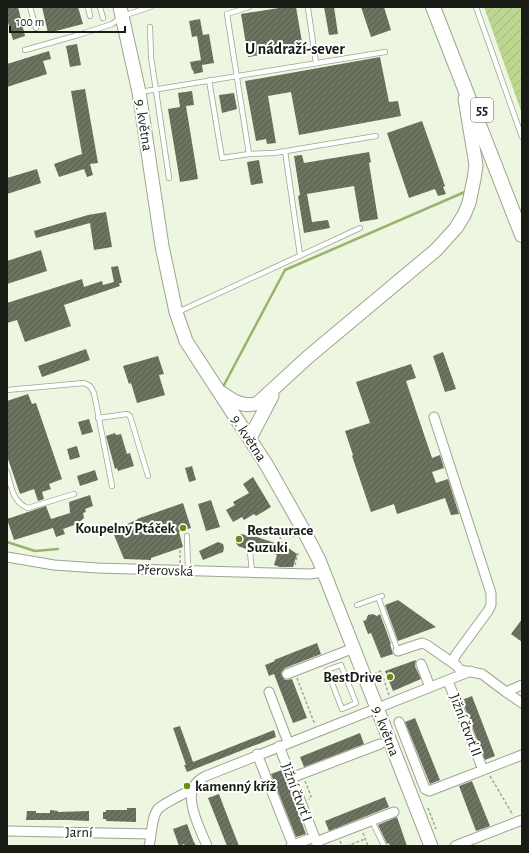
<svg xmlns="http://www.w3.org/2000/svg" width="529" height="853" font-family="'Alegreya Sans',sans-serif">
<defs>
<pattern id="garden-furrows" width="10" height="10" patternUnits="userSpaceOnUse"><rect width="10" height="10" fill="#bcd692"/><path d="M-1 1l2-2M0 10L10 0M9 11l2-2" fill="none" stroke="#a1b77d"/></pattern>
<pattern id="building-hatch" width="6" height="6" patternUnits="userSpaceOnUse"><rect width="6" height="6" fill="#6c7461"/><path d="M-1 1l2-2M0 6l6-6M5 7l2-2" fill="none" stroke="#585e4f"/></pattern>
</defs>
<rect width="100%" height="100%" fill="#edf6e1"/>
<!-- garden -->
<path fill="url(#garden-furrows)" d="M484,7H522V113L520,108Z"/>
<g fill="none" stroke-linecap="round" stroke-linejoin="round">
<!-- stream -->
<path stroke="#99b26e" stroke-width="2.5" d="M224,385L285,270L467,191
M7,542L35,551L58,549"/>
</g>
<!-- building -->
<path fill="url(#building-hatch)" d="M7,7H18L25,36L13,40L7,19Z
M42,7H78L83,24L48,33Z
M285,7H296L303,48L248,57L241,14Z
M324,7H334L338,34L329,35Z
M361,7H384L391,30L371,37Z
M200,19L203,35L209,34L214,63L202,65L203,72L194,74L193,70H192L190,62L201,60L197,36L192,37L189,21Z
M77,44L81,65L70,67L66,46Z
M49,51L51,59L43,61L47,74L7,87V64Z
M380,57L389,102L398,101L401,116L299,135L291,92L268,96L276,143L267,144L266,139L256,141L245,81Z
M85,89L98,163L90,164L93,175L87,177L84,169L59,177L54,164L82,154L71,91Z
M192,91L194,105L186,106L198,179L180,182L168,109L180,107L178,93Z
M234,93L237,109L222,113L219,95Z
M422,121L445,186L443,187L446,194L438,196L435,189L409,198L387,133Z
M369,152L371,162L369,163L378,219L360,222L354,186L307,194L312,222L328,220L330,228L304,233L298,196L300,195L294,156L302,155L304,163Z
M259,160L263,183L251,185L247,162Z
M37,169L41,183L7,194V178Z
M106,212L112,247L94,250L90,223L36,238L34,231L88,215Z
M41,250L47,271L7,284V261Z
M118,266L122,283H119L120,286L64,305L71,326L25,342L17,320L7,323V303L82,279L84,287L102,281L103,285L114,282L111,267Z
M86,349L90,360L42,377L38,366Z
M443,352L456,389L445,392L433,356Z
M158,356L164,374L159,375L165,395L137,403L131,383L129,384L123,366Z
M411,364L416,378L406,381L432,458L440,455L444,468L432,472L436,483L448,479L459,514L451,515L445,498L397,514L394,504L371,512L352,456L353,455L345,431L370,423L356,382Z
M28,394L32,404L36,403L62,479L49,484L51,489L42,492L44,499L38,501L34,489L20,494L7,456V401Z
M89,419L93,432L82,435L78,422Z
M115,433L116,435L121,434L127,454L130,453L134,466L118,471L117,468L115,469L106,436Z
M77,446L80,457L70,460L67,449Z
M192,466L196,480L189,482L185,468Z
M95,470L98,480L80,486L77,476Z
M253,477L271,507L256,516L254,514L244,520L242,517L233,522L226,510L235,505L233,502L249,493L243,484Z
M90,495L93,506L85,509L86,512L83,513L84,518L77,524L63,529L65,534L56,537L53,528L14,540L7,519L46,506L51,519L70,513L69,502Z
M211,500L220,527L206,531L198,504Z
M183,503L191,528L179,532L183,547L151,558V560L124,559L112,530L137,520V519Z
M242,534L250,537L251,535L287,547L297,554L293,567H280L274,565L277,555L247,545L246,549L238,546L235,541L237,536Z
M218,542L223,544L224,548L223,552L203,560L199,551Z
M398,600L436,627L398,641L385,605Z
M373,614L377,616L380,614L391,644H390L393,654L381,658L371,633L368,634L363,621L366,620L368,615Z
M522,619V642L511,634Z
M317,643L321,654L285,668L281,673L284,679L286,680L292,679L307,718L293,723L274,674L269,676L265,665L275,661L274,660Z
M416,660L415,666L421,679L393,691L385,671Z
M472,696L495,756L485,760L462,700Z
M415,718L440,780L430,784L405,722Z
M180,726L193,762L274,730L276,737L187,772L184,765H186L173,728Z
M360,733L364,744L304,767L300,757Z
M282,770L306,834L296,837L271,774Z
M472,781L490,826L476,831L459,786Z
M219,794L225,810L239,846H227L208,798Z
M385,797L389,807L329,831L325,821Z
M127,808H136V822L106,821V819H103V812H106V810H127Z
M50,810L58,811V812L89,811V821L68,820H26L27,811H36V813H50Z
M397,817L407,846H390L389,843L387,844L378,825Z
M187,824L193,840L196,846H185L184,844L179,846L173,829Z"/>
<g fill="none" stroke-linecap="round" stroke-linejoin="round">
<!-- lane casing -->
<g stroke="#9da591" stroke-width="6">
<path id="lane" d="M30,7L36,28
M88,7L90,16
M100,7L103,18
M476,7L522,137
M308,8L316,63
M150,27L151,57L169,178
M25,50L78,35L112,24L123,16L150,7
M209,80L222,158L249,154L227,14L249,7
M140,92L385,52
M285,151L300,255
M249,154L274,153L376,136
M178,312L360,228
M7,390L84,383L90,386L94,393L112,486
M98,418L127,414L130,416L148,476
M7,472C11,486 13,503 28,508L74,494
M187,536L188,571
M250,552L252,572
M378,597L398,651
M357,605L382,596
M341,665L356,703L342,709L327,670Z
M372,821L384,846"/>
</g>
<!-- street casing -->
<g stroke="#9da591" stroke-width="11">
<path id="street" d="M434,417L491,593V605L488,611L455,656L453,663
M7,557L54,565L97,568L310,574L324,572
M398,651L422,643L427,645L457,666L460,670L482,674L506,692L522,685
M421,664L430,687
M287,674L354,648
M448,681L483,770
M269,692L288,742
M506,692L522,703
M399,722L425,789L429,791L522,755
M279,746L318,846
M257,754L293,845
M291,778L380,744
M7,831L151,834
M316,842L394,812
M149,846C152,835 151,818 158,809C162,805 183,794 189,791H192
M207,846C201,831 185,801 194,786C197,781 202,778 206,776L471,671
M291,846L314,837
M455,846L522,820"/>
</g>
<!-- secondary casing -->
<g stroke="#9da591" stroke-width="15">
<path id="secondary" d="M120,7L139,92L162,246L176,312L186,341L266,464L304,531L319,560L431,846
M222,393C233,401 244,408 258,403L308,357L436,250L456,228L464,215L469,203L474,179L476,165L465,99
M250,438L272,396"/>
</g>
<!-- primary casing -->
<g stroke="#9da591" stroke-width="16">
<path id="primary" d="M433,7L522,235"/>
</g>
<!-- path -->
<path stroke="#a2a898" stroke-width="1.5" stroke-dasharray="3 2" stroke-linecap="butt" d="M282,544L280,537L286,534L296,537
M180,563V551H182
M295,565L298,553
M374,674L381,671L389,695
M297,678L315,725
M490,776L513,815
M305,781L311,796L309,800
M428,808L436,829
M363,833L368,846
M340,841L342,846
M347,846L365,839"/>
<!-- lane -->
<use href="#lane" stroke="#fff" stroke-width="4.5"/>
<!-- street -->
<use href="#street" stroke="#fff" stroke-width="9"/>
<!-- secondary -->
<use href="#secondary" stroke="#fff" stroke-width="13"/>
<!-- primary -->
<use href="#primary" stroke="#fff" stroke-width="14"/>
</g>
<!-- markers -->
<g fill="#6b8d13" stroke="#fff" stroke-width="1.5">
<circle cx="183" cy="528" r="4"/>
<circle cx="239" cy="539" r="4"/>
<circle cx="390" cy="677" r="4"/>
<circle cx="187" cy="786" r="4"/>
</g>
<g text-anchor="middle" stroke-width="4" stroke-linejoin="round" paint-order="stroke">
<!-- shield labels -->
<rect fill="#fff" stroke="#5e605b" stroke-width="1" x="471" y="98" width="22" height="24" rx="3"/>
<g font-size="14" font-weight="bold" fill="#191c15">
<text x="482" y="115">55</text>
</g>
<!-- street labels -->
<g font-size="15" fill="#191c15" stroke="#fff">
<text transform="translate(144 125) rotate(81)" y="5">9. května</text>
<text transform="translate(249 438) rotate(57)" y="5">9. května</text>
<text transform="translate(165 570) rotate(2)" y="5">Přerovská</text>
<text transform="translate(466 725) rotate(69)" y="5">Jižní čtvrť II</text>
<text transform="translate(386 731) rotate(69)" y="5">9. května</text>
<text transform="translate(297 792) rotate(69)" y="5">Jižní čtvrť I</text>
<text transform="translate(79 832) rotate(1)" y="5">Jarní</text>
</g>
<!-- poi labels -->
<g font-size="15" font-weight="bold" fill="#191c15" stroke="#fff" text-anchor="end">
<text x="175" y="533">Koupelny Ptáček</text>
<text x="247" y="535" text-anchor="start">Restaurace<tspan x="247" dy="17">Suzuki</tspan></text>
<text x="382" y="682">BestDrive</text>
<text x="195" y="791" text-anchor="start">kamenný kříž</text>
</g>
<!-- neighbourhood labels -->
<g font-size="16" font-weight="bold" fill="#191c15" stroke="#fff">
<text x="295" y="54">U nádraží-sever</text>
</g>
</g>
<!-- border -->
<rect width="529" height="853" fill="none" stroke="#191c15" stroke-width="16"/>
<!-- scale -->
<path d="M10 26v6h115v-6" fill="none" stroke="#191c15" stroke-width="2"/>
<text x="16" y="26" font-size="12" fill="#191c15" stroke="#ffffff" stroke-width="3" paint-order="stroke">100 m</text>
</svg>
